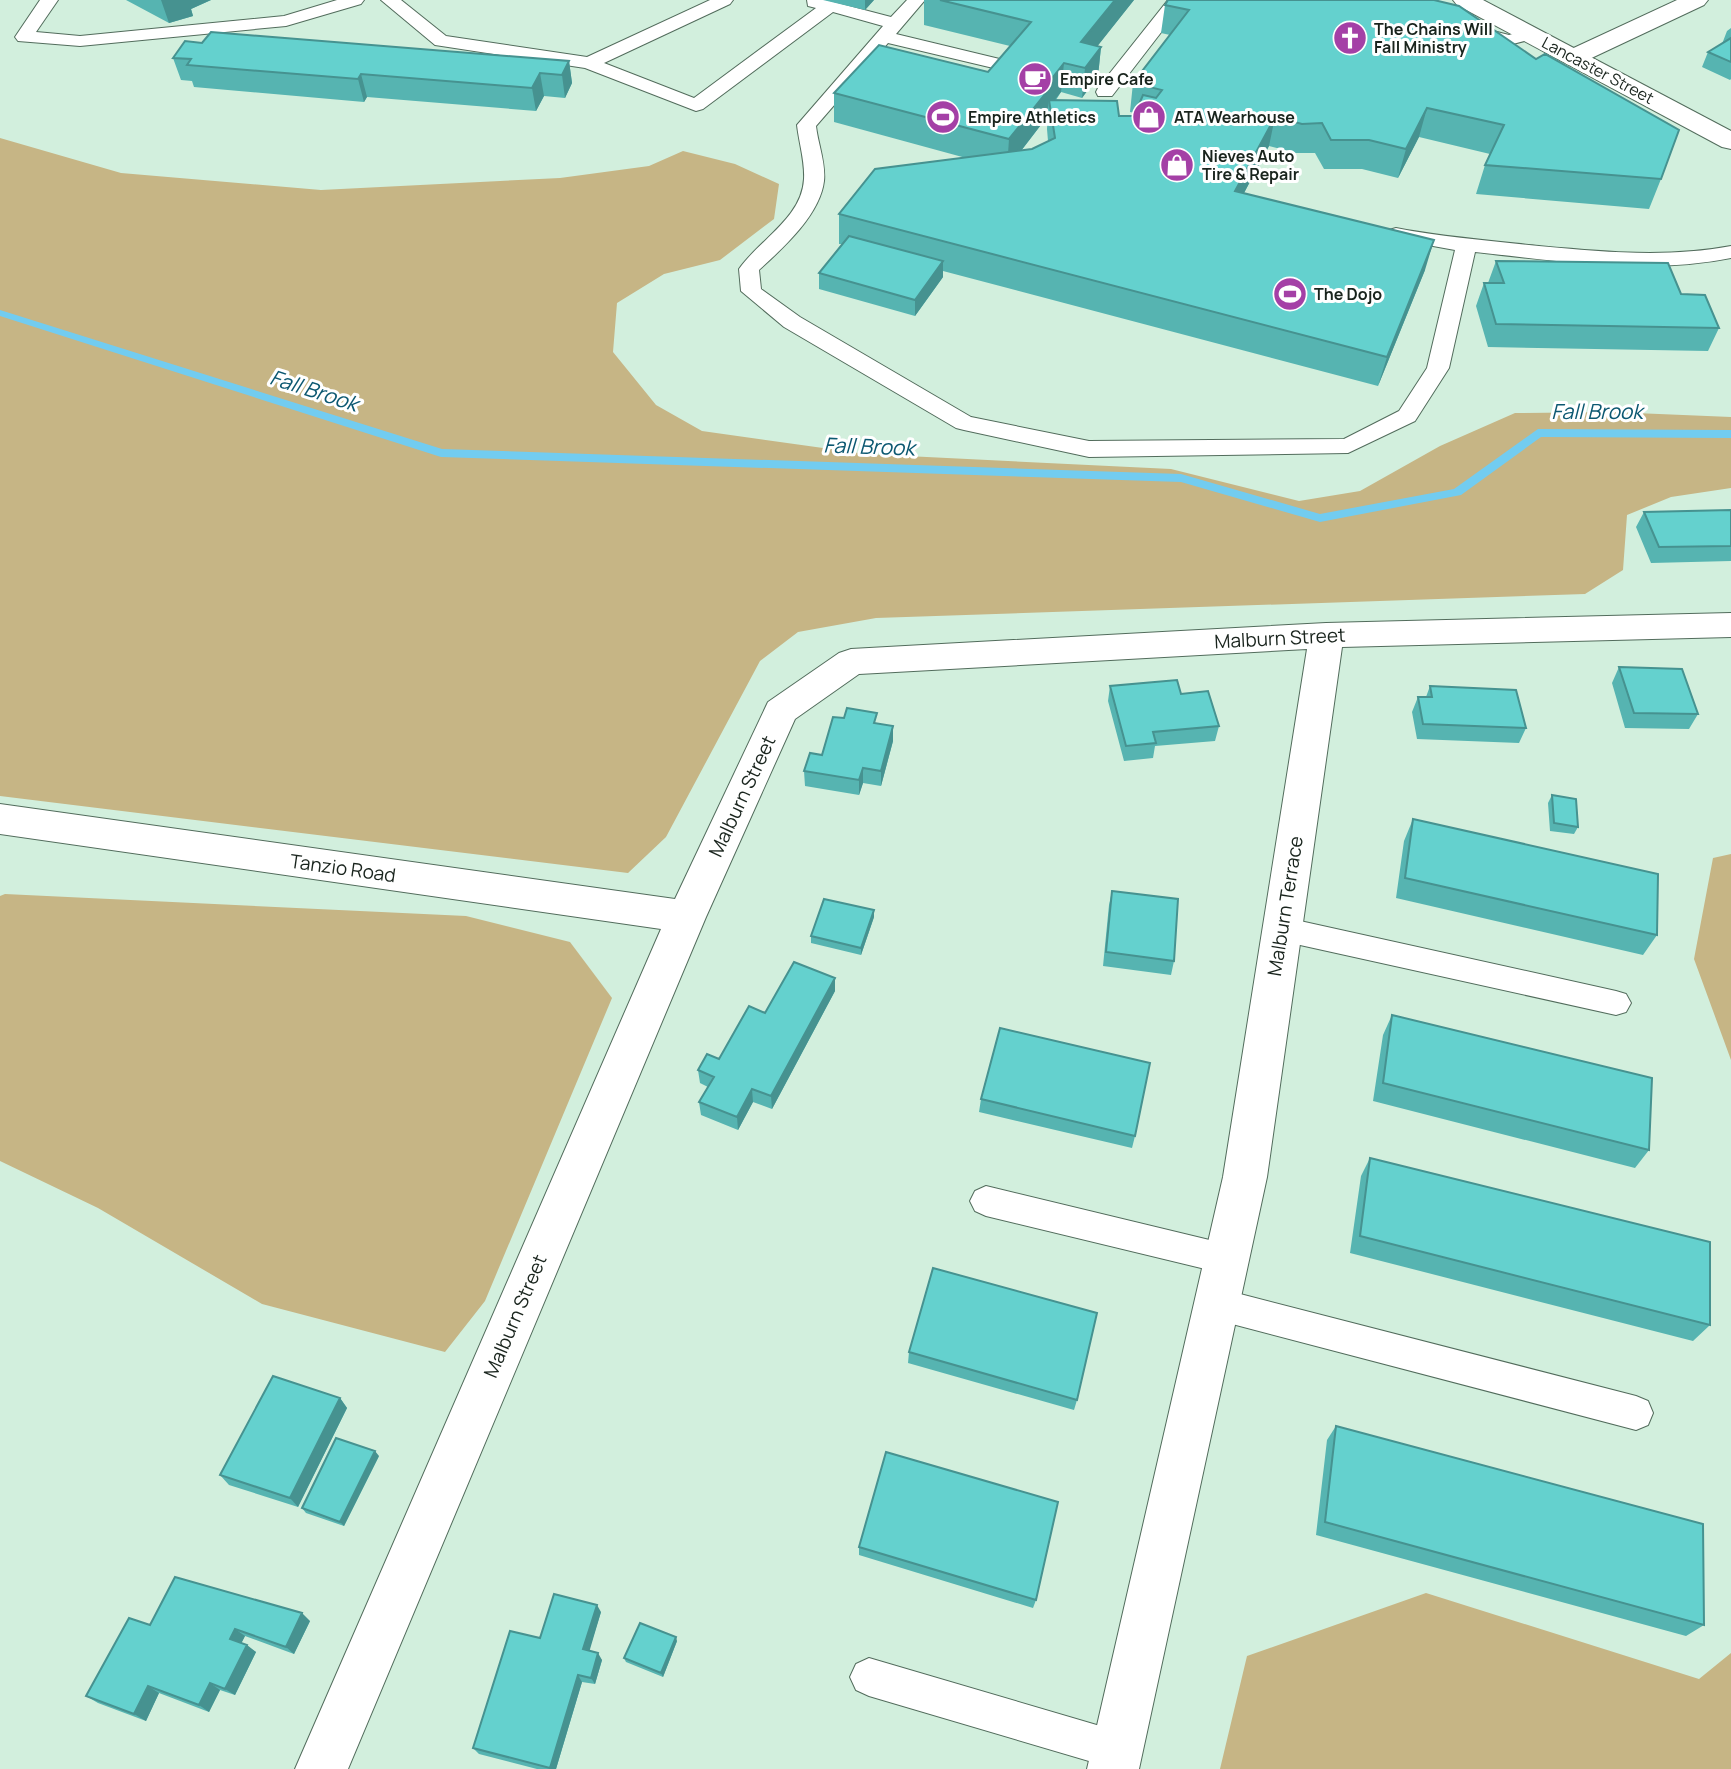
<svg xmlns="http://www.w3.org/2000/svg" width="1731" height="1769" font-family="Manrope,sans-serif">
<rect width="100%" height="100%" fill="#d2efdd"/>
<!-- green -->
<path fill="#c6b585" d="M0,138L121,173L321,190L560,178L649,166L683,151L735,164L779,184L774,219L720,260L664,274L617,303L613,352L656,405L702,431L866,454L1171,469L1299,501L1360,491L1440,446L1515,413L1611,412L1731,417V488L1671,497L1627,515L1623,570L1585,594L876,618L798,632L760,661L666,837L628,873L0,796Z
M1731,854V1060L1694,959L1713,858Z
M5,894L466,916L570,942L612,998L485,1301L445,1352L262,1304L98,1208L0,1161V896Z
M1426,1593L1699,1679L1731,1653V1769H1220L1247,1656Z"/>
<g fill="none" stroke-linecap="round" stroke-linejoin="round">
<!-- stream -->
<path fill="#72ccf0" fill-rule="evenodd" d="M0,310L442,449L1181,474L1320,514L1454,489L1538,429L1731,430V438L1541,437L1461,495L1320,522L1181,482L441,457L0,316Z"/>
<!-- lane casing -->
<g stroke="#526c5c" stroke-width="2">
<path id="lane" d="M40,0H58L36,32L80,36L284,16L337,0H364L361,4L286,26L80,46L18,41L15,37Z
M381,0H401L446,36L587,57L710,0H733L730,4L604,63L694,98L816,8L808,6L807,0H826L891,17L907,0H925L896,34L1012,62L1015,66L1006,71L888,43L816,126C818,144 826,163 824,181C820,215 783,248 759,270L761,289L800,317L971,417L1089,441L1344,439L1399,411L1427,368L1455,250L1389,238L1386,234L1389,230L1396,228C1443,237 1491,241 1539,246C1604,252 1667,258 1731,246V258C1647,275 1559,261 1475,252L1449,368L1415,421L1348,453L1089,457L964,430L956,428L784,327L741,291L739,269C759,240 802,218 804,179C805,161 799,143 797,125L883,26L833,12L703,109L696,111L585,68L435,45Z
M1168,0H1186L1112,96H1098L1096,92L1098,88Z
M1473,26L1509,35L1530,29L1539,34L1536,38L1509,45L1467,35L1464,31L1467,27Z
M1282,917L1616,991L1626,994L1631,1003L1626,1012L1616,1015L1282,941L1272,937L1268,929L1272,921Z
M986,1186L1226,1244L1237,1248L1242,1259L1237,1270L1226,1274L986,1216L975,1211L970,1201L975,1191Z
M1217,1288L1636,1396L1648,1401L1653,1413L1648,1425L1636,1430L1217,1320L1205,1315L1201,1304L1205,1293Z
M869,1658L1117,1731L1131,1736L1136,1750L1131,1764L1116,1769L869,1696L856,1690L850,1677L856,1664Z"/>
</g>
<!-- street casing -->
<g stroke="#526c5c" stroke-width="2">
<path id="street" d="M1677,0H1708L1704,5L1583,62L1574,64L1565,62L1562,57L1565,52Z
M1731,613V637L1342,647L1267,1177L1139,1769H1087L1223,1177L1307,649L859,674L795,719L706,917L348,1769H295L661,929L0,834V804L675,899L768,702L839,653L851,649L1326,623Z"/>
</g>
<!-- secondary casing -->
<g stroke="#526c5c" stroke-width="2">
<path id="secondary" d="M1453,0H1483L1731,131V149L1722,147L1457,5Z"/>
</g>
<!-- lane -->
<use href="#lane" fill="#fff" fill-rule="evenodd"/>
<!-- street -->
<use href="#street" fill="#fff" fill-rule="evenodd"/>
<!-- secondary -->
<use href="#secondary" fill="#fff" fill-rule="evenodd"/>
</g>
<!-- wall -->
<path fill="#56b4b1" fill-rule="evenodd" d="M126,0H211L191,9L193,16L169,23Z
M823,0H874L865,10Z
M924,0H1134L1097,46L1101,47L1098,76L1082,98L1061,92L1056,100L1119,116H1134L1135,113L1130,112L1133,83L1170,35L1161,33L1165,5L1168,0L1661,179L1649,209L1476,194L1485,165L1490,154L1419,137L1398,178L1362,169H1324L1315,153H1296L1269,146L1244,193L1425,270L1378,386L943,271V277L915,316L819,289V273L842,244H839V214L966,158L834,122V93L988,72L1010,46L924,25ZM1048,109L1047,129L1048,141L1032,149L1021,151L1047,117Z
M1731,28V79L1730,80L1702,67L1708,52L1722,44L1727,31Z
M202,43L569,61L572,83L565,98L544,96L536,111L367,97L364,102L194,87L192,81L181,80L173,58Z
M1496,261L1681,294L1719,328L1708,351L1488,347L1476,306L1484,283H1488Z
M1731,510V561L1651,563L1636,527L1644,512Z
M1619,667L1698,714L1689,729L1625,728L1612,683Z
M1110,686L1181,694L1219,726L1215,741L1155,746L1153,758L1124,761L1108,701Z
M1430,686L1526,728L1519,743L1417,739L1412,712L1418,697H1426Z
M877,723L893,741L881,786L863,783L859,795L805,786L804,771L822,755Z
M1552,795L1578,827L1574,834L1550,831L1548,803Z
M1413,819L1657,935L1643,955L1396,898L1404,841Z
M1112,891L1174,961L1171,975L1103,966L1109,905Z
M874,917L861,955L811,943V936Z
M835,978V991L772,1109L753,1102L738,1130L701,1115L699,1102L708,1087L700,1083L698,1070L719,1059L765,1013Z
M1392,1015L1649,1150L1635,1168L1373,1101L1383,1035Z
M981,1099L1135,1136L1132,1148L979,1112Z
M1370,1158L1710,1325L1693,1341L1350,1253L1361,1176Z
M909,1352L1077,1400L1074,1410L908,1363Z
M340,1398L347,1408L298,1507L229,1485L220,1475Z
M1336,1426L1704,1625L1686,1636L1316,1535L1327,1440Z
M379,1456L344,1526L306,1513L302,1508Z
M859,1547L1036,1600L1033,1608L859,1555Z
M601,1612L589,1650L602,1660L595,1684L582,1682L556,1769H537L479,1754L473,1748L540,1638Z
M310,1621L294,1654L245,1636L241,1643L256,1652L235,1695L220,1690L209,1712L159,1693L146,1721L98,1703L86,1696L150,1625Z
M677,1641L663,1677L626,1662L624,1658Z"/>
<!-- shaded-wall -->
<path fill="#469290" d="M161,0H211L191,9L193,16L169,23Z
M865,0H874L865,10Z
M1115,0H1134L1081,67V42Z
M1101,47L1098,76L1082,98L1085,68Z
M569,61L572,83L565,98L562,75Z
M1064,63L1061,92L1050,106L1049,100L1047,117L1007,169L1009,139L1046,86Z
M540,73L544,96L536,111L532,88Z
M361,74L367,97L364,102L358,79Z
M1427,108L1419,137L1398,178L1406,149Z
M1275,117L1269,146L1229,221L1235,191Z
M1434,240L1425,270L1378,386L1387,357Z
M943,261V277L915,316V300Z
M893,726V741L881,786V771Z
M863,768V783L859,795V780Z
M874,910V917L861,955V948Z
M835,978V991L772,1109L771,1096Z
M752,1089L753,1102L738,1130L737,1117Z
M340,1398L347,1408L298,1507L290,1498Z
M375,1451L379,1456L344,1526L340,1522Z
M597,1605L601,1612L588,1656L583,1649Z
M302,1613L310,1621L294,1654L286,1647Z
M235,1629L245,1636L240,1646L230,1639Z
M676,1637L677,1641L663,1677L661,1673Z
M247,1645L256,1652L235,1695L225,1689Z
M598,1653L602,1660L595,1684L591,1678Z
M578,1675L582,1682L556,1769H551L550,1768Z
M210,1683L220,1690L209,1712L199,1705Z
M148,1686L159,1693L146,1721L134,1714Z"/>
<!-- building -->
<path fill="#64d1ce" stroke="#469290" stroke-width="2" d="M940,0H1115L1081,42L1101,47L1085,68L1064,63L1046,86L1050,88L1009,139L834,93L879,45L988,72L1031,22Z
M1168,0H1434L1459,6L1536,59L1545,54L1679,130L1661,179L1485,165L1504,125L1427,108L1406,149L1369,140H1331L1322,123L1302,124L1275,117L1235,191L1434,240L1387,357L839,214L875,169L1032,149L1055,138L1049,100L1117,101L1119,116H1134L1143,95L1156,98L1162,90L1133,83L1189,10L1165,5Z
M211,32L569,61L562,75L540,73L532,88L361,74L358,79L187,65L191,59L173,58L185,41L202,43Z
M1731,38V62L1708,52Z
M849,236L943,261L915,300L819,273Z
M1496,261L1668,263L1681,294L1705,295L1719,328L1496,324L1484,283H1504Z
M1731,510V546L1659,547L1644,512Z
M1619,667L1682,669L1698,714L1634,713Z
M1177,680L1181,694L1208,691L1219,726L1153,732L1156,743L1126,746L1110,686Z
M1430,686L1516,690L1526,728L1423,724L1418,697H1432Z
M847,708L877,713L874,723L893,726L881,771L863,768L859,780L804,771L810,753L822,755L833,717L844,718Z
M1552,795L1576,799L1578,827L1554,823Z
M1413,819L1658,874L1657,935L1405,878Z
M1112,891L1178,899L1174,961L1106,952Z
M824,899L874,910L861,948L811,936Z
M794,962L835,978L771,1096L752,1089L737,1117L699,1102L714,1077L698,1070L707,1054L719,1059L749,1006L765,1013Z
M1392,1015L1652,1078L1649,1150L1383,1083Z
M1000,1028L1150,1063L1135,1136L981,1099Z
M1370,1158L1710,1242V1325L1360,1236Z
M933,1268L1097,1313L1077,1400L909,1352Z
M273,1376L340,1398L290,1498L220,1475Z
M1336,1426L1703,1524L1704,1625L1325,1522Z
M336,1438L375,1451L340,1522L302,1508Z
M886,1452L1058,1502L1036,1600L859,1547Z
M175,1577L302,1613L286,1647L235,1629L230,1639L247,1645L225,1689L210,1683L199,1705L148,1686L134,1714L86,1696L129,1618L150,1625Z
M554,1594L597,1605L583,1649L598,1653L591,1678L578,1675L550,1768L473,1748L510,1631L540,1638Z
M640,1623L676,1637L661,1673L624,1658Z"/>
<!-- icons -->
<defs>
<g id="church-disc" transform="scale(1.75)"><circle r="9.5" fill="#a440a6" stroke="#fff"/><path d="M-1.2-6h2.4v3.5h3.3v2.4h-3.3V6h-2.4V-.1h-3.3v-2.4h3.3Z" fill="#fff"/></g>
<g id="cafe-disc" transform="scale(1.75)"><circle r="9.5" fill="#a440a6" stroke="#fff"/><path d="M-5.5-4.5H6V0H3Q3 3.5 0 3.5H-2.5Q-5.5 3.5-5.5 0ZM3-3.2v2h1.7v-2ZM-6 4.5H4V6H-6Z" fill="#fff"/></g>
<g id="stadium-disc" transform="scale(1.75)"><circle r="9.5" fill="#a440a6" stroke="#fff"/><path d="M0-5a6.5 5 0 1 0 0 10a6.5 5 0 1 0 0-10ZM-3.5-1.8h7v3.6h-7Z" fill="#fff"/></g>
<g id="shop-disc" transform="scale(1.75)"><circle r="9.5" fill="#a440a6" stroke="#fff"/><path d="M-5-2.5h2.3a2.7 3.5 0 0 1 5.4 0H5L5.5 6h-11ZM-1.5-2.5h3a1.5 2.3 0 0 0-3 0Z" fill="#fff"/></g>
</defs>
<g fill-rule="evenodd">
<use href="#church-disc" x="1350" y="38"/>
<use href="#cafe-disc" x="1035" y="79"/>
<use href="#stadium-disc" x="943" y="117"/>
<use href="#shop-disc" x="1149" y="117"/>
<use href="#shop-disc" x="1177" y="165"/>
<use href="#stadium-disc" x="1290" y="294"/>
</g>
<g text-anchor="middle" stroke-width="6" stroke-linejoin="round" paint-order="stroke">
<!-- far-poi labels -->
<g font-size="16" font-weight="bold" fill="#19241d" stroke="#fff" text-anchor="start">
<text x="1374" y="35">The Chains Will<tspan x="1374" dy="18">Fall Ministry</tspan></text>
<text x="1060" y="85">Empire Cafe</text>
<text x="968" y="123">Empire Athletics</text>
<text x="1174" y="123">ATA Wearhouse</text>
<text x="1202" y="162">Nieves Auto<tspan x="1202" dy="18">Tire &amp; Repair</tspan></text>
<text x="1314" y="300">The Dojo</text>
</g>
<!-- far-street labels -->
<g font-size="16" fill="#19241d" stroke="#fff">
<text transform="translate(1598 70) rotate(28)" y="6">Lancaster Street</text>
</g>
<!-- street labels -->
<g font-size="19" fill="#19241d" stroke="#fff">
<text transform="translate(1280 638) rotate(-3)" y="7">Malburn Street</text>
<text transform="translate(742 796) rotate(-65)" y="7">Malburn Street</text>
<text transform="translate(343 868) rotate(8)" y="7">Tanzio Road</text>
<text transform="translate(1285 906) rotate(-81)" y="7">Malburn Terrace</text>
<text transform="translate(515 1316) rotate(-67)" y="7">Malburn Street</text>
</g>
<!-- water labels -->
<g font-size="21" font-style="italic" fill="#0c5871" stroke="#fff">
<text transform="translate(314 391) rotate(18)" y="7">Fall Brook</text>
<text x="1597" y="419">Fall Brook</text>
<text transform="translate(869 447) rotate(2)" y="7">Fall Brook</text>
</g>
</g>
</svg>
